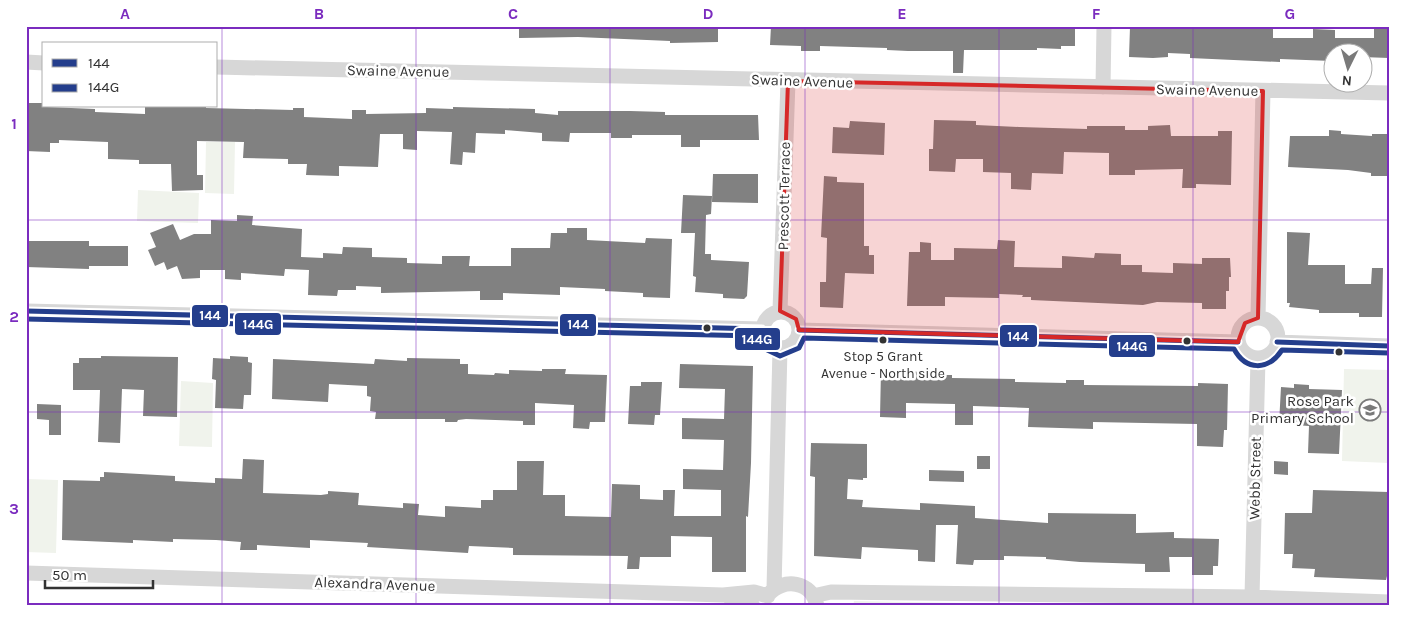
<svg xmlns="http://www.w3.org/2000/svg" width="1415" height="632" font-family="Karla,sans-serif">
<rect width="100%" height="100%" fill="#fff"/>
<!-- green -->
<path fill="#f0f3ec" d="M206,142H235L234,194L205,193Z
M138,190L199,193L198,223L137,221Z
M1344,369L1389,370V463L1342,461Z
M181,381L213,383L212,447L179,446Z
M26,479L58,480L56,553L26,552Z
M854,601L963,603L968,606H853Z"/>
<!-- building -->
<path fill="#818181" d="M519,26H718V42L670,43V41L578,37L519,38Z
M771,26H1075V46H1061V49L1037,48V50H964L963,73H953V51H908L887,50V48L820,46V51H801V46L770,45Z
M1143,26H1273V38H1313V29L1335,30V38H1374V26H1389V58L1362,57V52H1332V61L1280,59V62L1190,58V54L1168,53V57L1153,58L1129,57L1130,27Z
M29,103H44V106L47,107L95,109V112L145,114V107L206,106V108L293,110V108H304V117L352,119V110H366V114L426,113V108L453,109V107L535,109V113L558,115V111H630L665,112V115H758L759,140H700V147H681V135H632V138H611V133H570L569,142L542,141V133L505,130V134L476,133L475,153L463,152L462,165L450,164L452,132L417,131V150L403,149V134H380L378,167L339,166V176L306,175L307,164H288V159L243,158L244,142L197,141V175H203V190L172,191L171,164H139V160L108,159V142L59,140V143H50V152L26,151V104Z
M934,120L976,121V125L1019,127L1087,129V126H1125V130H1148V126L1170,125L1171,136H1218V131H1232L1231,185L1196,184V188H1182L1183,169L1135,170V175H1109V153L1064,152L1063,174L1032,173L1031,190L1011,189V173L983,172V159H956L955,172L929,171V149H933Z
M850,121L885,123L884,155L832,153L833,127L849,128Z
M1329,130L1341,131V134L1372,136V134H1389V176H1371V173L1348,170L1288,167L1290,136H1329Z
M713,174H758V203L712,202Z
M824,176L837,177V182L864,183V246H869V255H874V274L845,273L843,308L820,307V282H826L827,238L821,237Z
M683,195L712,196L711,214L706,215L705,254H711V260L749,262L747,296L744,299L723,298V294L695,292L696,277L693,276L695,233H681Z
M237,215L253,216L252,225L302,229L301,257L323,258V253L342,254L343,247L372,248V257L407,258V263L442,264V256H470L469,266H511V248H550L551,233H567V228H587V240L645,243L646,238L672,239L670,298L643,297V293L605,291V289L560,287V295L503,293V300H480V291L381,293V287L356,286V290H338L337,296L308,295L309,270L285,269L284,276L241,273V280L225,279V270H200V278L182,279L177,266L167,270L164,262L155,266L148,250L156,247L150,233L173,224L180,240L194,234H211V220L237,221Z
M1287,232L1310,233L1308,265H1345V284H1371L1372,268H1383L1382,317H1359V313H1319V310L1289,307L1290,303H1287Z
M998,240L1015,241L1014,267L1062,268V256L1094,258L1095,253L1121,254V265H1142V272L1173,273V263L1202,264V258H1230L1231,277H1229V291H1226V309H1202V303L1157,302L1143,305L1031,300V297H1022L1023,295L999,294V298L945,297V306H907L909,252H920V242L931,243V260H954V248L997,249Z
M26,241H89V246H128V266H89V269L26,267Z
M101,356L178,357L177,417L143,416L144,390L122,389L120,443L98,442L100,390H73V363H79V358H101Z
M230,356L248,357V362L252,363L251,395H244L243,409L215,408L216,380L212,379L213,358L230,359Z
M407,358L460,359V364H468V374L494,375L495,373L509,374V370L542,371V369H566L565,374L607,375L605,422H590L589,429L573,428L574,405L535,403V425H523V421L466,419L458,420L457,422H445V419H375L376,412L370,411L371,397L367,396V386L329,384L328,402L272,399L273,359L374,364L375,359L407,361Z
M680,364L753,366L751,463L748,517L746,516V572H712V537L671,536V557H640L639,569H627L628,556L513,555V548L469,546L468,553L367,547L368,543L310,540V548L257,545V550H240L241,542L216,540L173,539V542L133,540V543L62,540L63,480L100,481V477H104V472L175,476V481L215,483V478L242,479L243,459L264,460L263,493L321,495L328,494V491L359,493L358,505L403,508V503L419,504L418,515L445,517V506L481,508V500H493V490H517V461H544L543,495H565V516L611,517L612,484L640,485V499L663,500V490H675L674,516H721V490L683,489V469L723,470L724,440L682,439V418L724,419L725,389L679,388Z
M881,370L942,373V375H952V378L1015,379V382L1066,383V380H1084V385L1198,386V383L1228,384L1227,430H1224L1223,447L1197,446V424L1093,422V429L1028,427L1029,408L973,406V425H955V404L906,403V418L880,417Z
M641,382H662L660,415H655L654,425L628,424L630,386H641Z
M1294,384L1309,385V389L1342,390L1339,454L1308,453L1309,426L1279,424L1281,387L1294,388Z
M37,404L61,405V435H49V420L37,419Z
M811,443L867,444V478H863V480L848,479L847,499L863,500L862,507L920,510V503L975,506V518L1048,523V513L1136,514V533L1174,532V538L1219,539L1218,566H1213V575H1192V557H1169L1170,572H1145V564L1080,562L1046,559V557L1004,556V560H974L973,565L956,564L958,525H936L935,562L918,561V550L862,547L861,559L814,556L815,477L810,476Z
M977,456H990V469H977Z
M1274,461L1288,462V475L1274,474Z
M929,470L964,471V482L929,481Z
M1313,490L1389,492V576H1387L1386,580L1314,577L1315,569L1292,568L1293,554H1284L1285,513H1312Z"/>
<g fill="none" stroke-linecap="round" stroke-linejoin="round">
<!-- street -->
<path stroke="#d7d7d7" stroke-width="15" d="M26,62L44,63
M216,67L1389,93
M1103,87L1104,26
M26,311L762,329
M780,311L788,81
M763 330a18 18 0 1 1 36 0a18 18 0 1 1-36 0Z
M1258,318L1263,91
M1238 338a20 20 0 1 1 40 0a20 20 0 1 1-40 0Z
M799,330L1238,342
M1277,342L1389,346
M26,573L723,595L754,592L768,596
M774,589L780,349
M768,595C783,577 812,581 817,606
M813,596L831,592L1252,597L1389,602
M729,597L748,602L753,606
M1252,597L1258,359"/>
<!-- bus-1 casing -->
<g stroke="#fff" stroke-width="9">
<path id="bus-1" d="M26,311L762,329
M799,330L1238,342
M1277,342L1389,346"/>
</g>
<!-- bus-2 casing -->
<g stroke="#fff" stroke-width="9">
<path id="bus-2" d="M26,319L756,336L761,347L780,356L799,348L804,338L1234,349C1246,371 1268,371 1282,350L1389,353"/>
</g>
<!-- bus-1 -->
<use href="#bus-1" stroke="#243e8c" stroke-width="5"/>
<!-- bus-2 -->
<use href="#bus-2" stroke="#243e8c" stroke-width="5"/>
</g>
<!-- marked area -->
<path fill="#d62828" fill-opacity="0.2" stroke="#d62828" stroke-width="4" stroke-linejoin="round" d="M788,81L1263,91L1258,318L1245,323L1238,342L799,330L796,319L780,311Z"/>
<!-- grid -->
<path fill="none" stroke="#7b2cbf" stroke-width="1" stroke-opacity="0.55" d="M222,26V606M416,26V606M610,26V606M805,26V606M999,26V606M1193,26V606M26,220H1389M26,412H1389"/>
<!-- icons -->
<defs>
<g id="school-ring" transform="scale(1.125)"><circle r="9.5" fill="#fff" stroke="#7a7a7a" stroke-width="1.5"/><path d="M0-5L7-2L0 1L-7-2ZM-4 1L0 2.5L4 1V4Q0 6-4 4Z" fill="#7a7a7a"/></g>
</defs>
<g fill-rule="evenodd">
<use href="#school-ring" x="1370" y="410"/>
</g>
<!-- markers -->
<g fill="#333" stroke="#fff" stroke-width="2">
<circle cx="707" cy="328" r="4.5"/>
<circle cx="883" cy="340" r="4.5"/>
<circle cx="1187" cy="341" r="4.5"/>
<circle cx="1339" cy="352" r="4.5"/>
</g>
<g text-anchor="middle" stroke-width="5" stroke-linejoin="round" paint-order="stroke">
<!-- bus labels -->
<g font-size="14" fill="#333" stroke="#fff">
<text x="883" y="361">Stop 5 Grant<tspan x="883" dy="17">Avenue - North side</tspan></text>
</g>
<!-- street labels -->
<g font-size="15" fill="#333" stroke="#fff">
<text transform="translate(398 71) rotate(1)" y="5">Swaine Avenue</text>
<text transform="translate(802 81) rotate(2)" y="5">Swaine Avenue</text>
<text transform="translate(1207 90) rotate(1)" y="5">Swaine Avenue</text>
<text transform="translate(784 196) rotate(-89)" y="5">Prescott Terrace</text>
<text transform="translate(1255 478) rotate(-89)" y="5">Webb Street</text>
<text transform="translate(375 584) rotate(2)" y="5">Alexandra Avenue</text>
</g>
<!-- poi labels -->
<g font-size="15" fill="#333" stroke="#fff" text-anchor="end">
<text x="1354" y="406">Rose Park<tspan x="1354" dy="17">Primary School</tspan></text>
</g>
</g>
<g stroke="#fff" stroke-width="2">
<rect x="191" y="304" width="38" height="24" rx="5" fill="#243e8c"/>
<rect x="234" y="312" width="48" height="24" rx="5" fill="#243e8c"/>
<rect x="559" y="313" width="38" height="24" rx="5" fill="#243e8c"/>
<rect x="999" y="324" width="39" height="24" rx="5" fill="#243e8c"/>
<rect x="734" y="327" width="47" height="24" rx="5" fill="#243e8c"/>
<rect x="1108" y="334" width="48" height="24" rx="5" fill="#243e8c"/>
</g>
<g font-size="14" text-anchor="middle" font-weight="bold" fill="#fff">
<text x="210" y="320">144</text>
<text x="258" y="329">144G</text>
<text x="578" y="329">144</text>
<text x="1018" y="341">144</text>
<text x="757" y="344">144G</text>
<text x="1132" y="351">144G</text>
</g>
<!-- border -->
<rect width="1415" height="632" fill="none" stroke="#ffffff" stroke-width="55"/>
<!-- legend -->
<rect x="42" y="42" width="175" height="65" fill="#ffffff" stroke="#adadad"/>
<rect x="52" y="59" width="25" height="8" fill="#243e8c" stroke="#adadad"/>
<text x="88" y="68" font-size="15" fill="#333333">144</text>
<rect x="52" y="84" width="25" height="8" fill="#243e8c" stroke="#adadad"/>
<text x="88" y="92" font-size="15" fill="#333333">144G</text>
<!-- north arrow -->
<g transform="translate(1348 68) rotate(185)"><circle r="24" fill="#ffffff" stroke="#adadad"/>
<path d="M0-4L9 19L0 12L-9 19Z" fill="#7a7a7a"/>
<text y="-8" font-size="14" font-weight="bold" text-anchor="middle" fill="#333333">N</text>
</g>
<!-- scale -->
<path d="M45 580v8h108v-8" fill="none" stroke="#333333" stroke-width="2.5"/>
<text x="52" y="580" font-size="15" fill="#333333" stroke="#ffffff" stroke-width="4" paint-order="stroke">50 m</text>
<rect x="28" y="28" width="1360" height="576" fill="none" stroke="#7b2cbf" stroke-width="2"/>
<g font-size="16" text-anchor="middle" font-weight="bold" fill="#7b2cbf">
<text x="125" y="19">A</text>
<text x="319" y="19">B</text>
<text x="513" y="19">C</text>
<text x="708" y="19">D</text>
<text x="902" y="19">E</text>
<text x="1096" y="19">F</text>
<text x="1290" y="19">G</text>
<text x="14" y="129">1</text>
<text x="14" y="322">2</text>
<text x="14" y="514">3</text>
</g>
</svg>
